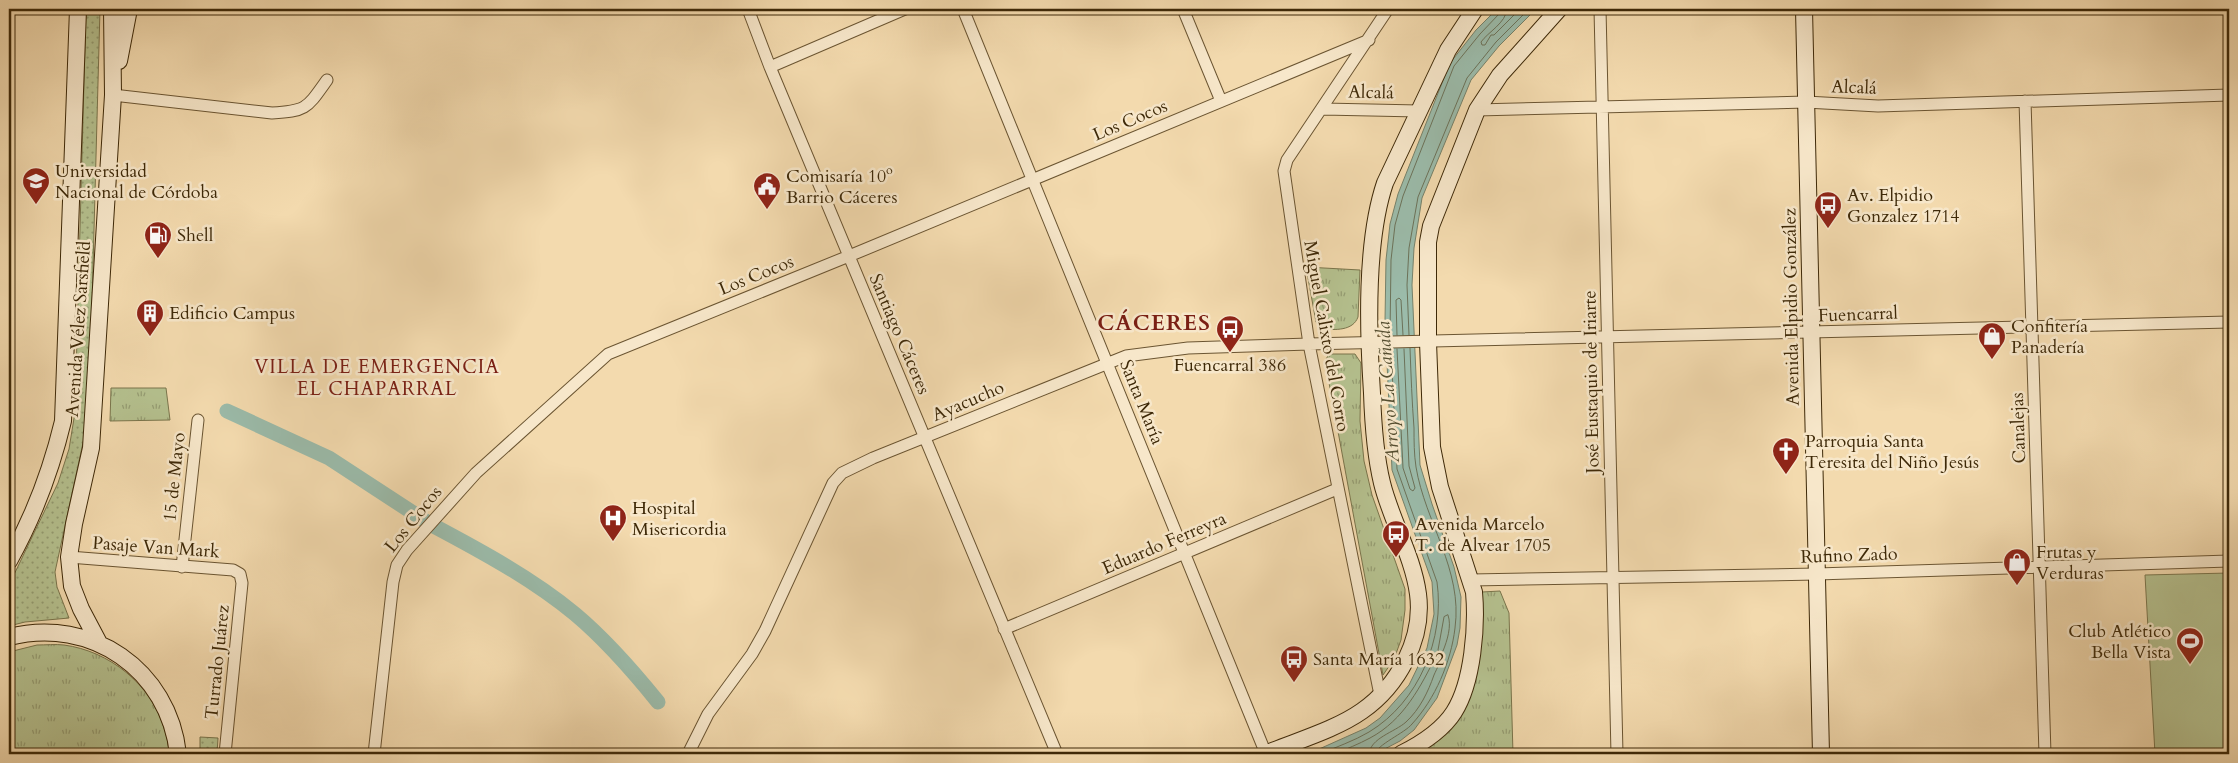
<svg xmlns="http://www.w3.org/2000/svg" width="2238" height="763" font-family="Cardo,serif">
<defs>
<pattern id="grass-dots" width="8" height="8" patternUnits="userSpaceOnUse" patternTransform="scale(1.25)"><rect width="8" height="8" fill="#b5c18f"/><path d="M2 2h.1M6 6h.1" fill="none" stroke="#959d73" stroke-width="1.8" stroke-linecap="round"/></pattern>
<pattern id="park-tufts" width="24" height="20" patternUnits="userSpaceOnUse" patternTransform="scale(1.25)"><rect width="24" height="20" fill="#b5c18f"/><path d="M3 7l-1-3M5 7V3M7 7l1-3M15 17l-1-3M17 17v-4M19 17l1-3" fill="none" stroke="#959d73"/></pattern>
</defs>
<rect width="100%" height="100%" fill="#f3daae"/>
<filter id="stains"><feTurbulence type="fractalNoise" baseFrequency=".004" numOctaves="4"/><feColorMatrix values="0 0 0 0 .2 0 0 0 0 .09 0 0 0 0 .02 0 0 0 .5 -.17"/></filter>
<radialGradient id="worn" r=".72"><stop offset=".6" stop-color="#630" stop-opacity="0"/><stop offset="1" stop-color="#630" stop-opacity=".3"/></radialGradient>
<!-- grass -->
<path fill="url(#grass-dots)" stroke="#7a754c" d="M86,9H100L89,415L55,572L57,587L69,618L25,622L9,626V585L58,483L69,449L75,412Z
M200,737L218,738L217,754H200Z"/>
<!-- park -->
<path fill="url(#park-tufts)" stroke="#7a754c" d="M1306,267L1360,270L1358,317C1353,331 1335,330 1322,329L1316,322Z
M1329,354H1355L1361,363L1360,421L1364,461L1372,495L1405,589V610L1401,640L1394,659L1383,675L1325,361Z
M111,388H166L170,420L110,421Z
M1500,591L1509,613L1513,754H1412L1457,718L1482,592Z
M37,645C46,645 55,644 64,645C109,651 151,684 164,728C167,736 168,745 170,754H9V652Z"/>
<!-- garden -->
<path fill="#b5c18f" stroke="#7a754c" d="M2229,573V754H2155L2145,575Z"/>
<!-- water -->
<path fill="#9bbbaa" stroke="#768169" d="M1497,9H1536L1499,46L1471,80L1422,198L1414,248L1412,285L1420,465L1432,504L1454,567L1461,597L1460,628L1457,645L1437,698L1414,730L1400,741L1375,754H1308L1366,728L1380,718L1409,685L1427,648L1434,614L1432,582L1392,470L1385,320L1386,260L1390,224L1398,194L1450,63L1476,30Z"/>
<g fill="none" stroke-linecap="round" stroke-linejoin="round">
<!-- shore -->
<path stroke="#6c7259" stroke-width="1" d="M1507,9C1506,23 1488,32 1481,42L1482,45H1485L1491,35H1494L1520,9
M1390,335L1391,260L1395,225L1403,196L1454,66L1480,34L1499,14L1500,9
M1397,335L1396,300L1399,298L1401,300L1403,335
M1409,335L1407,285L1409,248L1418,197L1467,78L1496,42L1529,9
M1397,349L1403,468L1410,489L1413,491L1415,488L1409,466L1404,349
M1448,615C1452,626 1447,641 1443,651L1440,653L1438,650L1444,617Z
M1320,754C1336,747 1354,741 1369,732C1419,702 1445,638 1437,582L1397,469L1391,349
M1335,754C1346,749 1359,744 1370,738C1404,720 1421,686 1437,654L1441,653C1442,660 1437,668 1434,675C1428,692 1420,709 1406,722C1395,732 1370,738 1369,754
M1375,754C1376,745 1405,733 1412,724C1435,699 1451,662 1455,628C1463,570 1425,522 1416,467C1414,454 1414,441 1414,428C1412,402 1411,375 1410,348"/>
<!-- canal -->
<path stroke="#9bbbaa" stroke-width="15" d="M227,411L329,458L427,522
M432,525C481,551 531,578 575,614C606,640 633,671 658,702"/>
<!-- minor casing -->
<g stroke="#6b5532" stroke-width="13">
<path id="minor" d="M748,9L770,67L1057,754
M963,9L1266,754
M1183,9L1221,101
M1600,9L1617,754
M770,67L905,9
M113,95L272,113C307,111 307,108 327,80
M2025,101L2045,754
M1323,109L1419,111
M1477,110L1806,102L1878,106L2229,95
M69,557L233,570L240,574L242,583L225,754
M182,567L198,420
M1471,580L1817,574L2229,561
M1004,629L1337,489
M1380,695L1309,344L1284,171L1287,160L1388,9
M374,754L393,582L397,565L407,550L476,473L608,354L849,256L1369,40
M688,754L708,714L752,654L765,631L833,483L842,473L873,458L1126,356L1188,348L1309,344L2229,322"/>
</g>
<!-- secondary casing -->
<g stroke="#3e2908" stroke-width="18">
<path id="secondary" d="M1804,9L1821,754
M119,61L129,9
M9,561C34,516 51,471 63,421L78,9
M9,637C91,616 169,670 178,754
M99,643L81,609L72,586L69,557L74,524L91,448L113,95L112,9
M1265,754C1296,741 1335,730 1362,711C1398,686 1424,639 1418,594C1413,556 1391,520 1382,483C1375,454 1373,423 1372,393C1368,331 1365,242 1385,183L1448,50L1475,9
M1401,754C1421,744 1442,731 1454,712C1473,682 1477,626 1474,592L1440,487L1432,447L1428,342V242L1431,226L1477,110L1500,75L1559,9"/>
</g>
<!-- minor -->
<use href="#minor" stroke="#f7e7ca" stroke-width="11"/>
<!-- secondary -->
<use href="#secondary" stroke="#f7e7ca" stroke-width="16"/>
</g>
<!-- icons -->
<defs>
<g id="university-pin" transform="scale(1.4375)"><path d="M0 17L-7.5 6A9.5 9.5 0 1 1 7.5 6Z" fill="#8f2418" stroke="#f7e7ca"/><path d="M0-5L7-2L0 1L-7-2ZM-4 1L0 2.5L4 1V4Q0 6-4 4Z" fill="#fff"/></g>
<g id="civic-pin" transform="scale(1.4375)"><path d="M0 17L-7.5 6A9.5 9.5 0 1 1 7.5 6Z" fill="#8f2418" stroke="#f7e7ca"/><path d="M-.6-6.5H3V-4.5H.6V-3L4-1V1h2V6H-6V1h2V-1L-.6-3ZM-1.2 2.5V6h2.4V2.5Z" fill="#fff"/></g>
<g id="bus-pin" transform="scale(1.4375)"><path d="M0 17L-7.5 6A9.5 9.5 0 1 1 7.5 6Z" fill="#8f2418" stroke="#f7e7ca"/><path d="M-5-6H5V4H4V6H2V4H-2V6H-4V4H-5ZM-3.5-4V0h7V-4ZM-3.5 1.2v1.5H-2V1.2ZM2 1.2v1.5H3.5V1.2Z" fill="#fff"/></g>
<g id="fuel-pin" transform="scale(1.4375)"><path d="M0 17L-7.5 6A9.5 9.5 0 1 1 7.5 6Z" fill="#8f2418" stroke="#f7e7ca"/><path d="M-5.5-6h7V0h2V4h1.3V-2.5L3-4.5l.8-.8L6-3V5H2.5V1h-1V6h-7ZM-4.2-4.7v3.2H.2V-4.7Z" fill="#fff"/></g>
<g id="building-pin" transform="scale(1.4375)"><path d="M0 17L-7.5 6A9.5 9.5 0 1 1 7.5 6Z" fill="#8f2418" stroke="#f7e7ca"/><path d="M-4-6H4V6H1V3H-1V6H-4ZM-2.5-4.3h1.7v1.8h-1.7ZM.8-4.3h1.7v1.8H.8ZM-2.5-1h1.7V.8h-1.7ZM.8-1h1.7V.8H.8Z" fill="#fff"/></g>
<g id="shop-pin" transform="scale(1.4375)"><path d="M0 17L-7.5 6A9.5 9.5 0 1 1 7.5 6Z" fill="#8f2418" stroke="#f7e7ca"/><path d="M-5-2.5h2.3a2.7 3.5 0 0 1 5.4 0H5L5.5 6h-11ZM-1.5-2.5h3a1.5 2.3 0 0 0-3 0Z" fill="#fff"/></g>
<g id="church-pin" transform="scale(1.4375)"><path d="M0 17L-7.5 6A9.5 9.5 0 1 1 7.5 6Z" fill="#8f2418" stroke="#f7e7ca"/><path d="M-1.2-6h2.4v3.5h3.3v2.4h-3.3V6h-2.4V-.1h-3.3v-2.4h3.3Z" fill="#fff"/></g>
<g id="hospital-pin" transform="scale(1.4375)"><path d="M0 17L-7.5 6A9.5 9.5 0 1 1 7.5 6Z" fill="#8f2418" stroke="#f7e7ca"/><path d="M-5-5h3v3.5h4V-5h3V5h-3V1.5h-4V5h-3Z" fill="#fff"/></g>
<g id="stadium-pin" transform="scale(1.4375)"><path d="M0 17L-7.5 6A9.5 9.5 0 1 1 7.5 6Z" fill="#8f2418" stroke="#f7e7ca"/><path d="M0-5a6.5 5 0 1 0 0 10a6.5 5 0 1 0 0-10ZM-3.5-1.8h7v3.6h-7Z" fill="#fff"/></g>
</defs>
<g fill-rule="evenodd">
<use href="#university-pin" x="36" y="181"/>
<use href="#civic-pin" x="767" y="186"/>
<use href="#bus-pin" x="1828" y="205"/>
<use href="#fuel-pin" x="158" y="235"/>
<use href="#building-pin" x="150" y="313"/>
<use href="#bus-pin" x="1230" y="329"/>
<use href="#shop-pin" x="1992" y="336"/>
<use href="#church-pin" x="1786" y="451"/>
<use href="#hospital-pin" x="613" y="518"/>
<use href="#bus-pin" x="1396" y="534"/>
<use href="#shop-pin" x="2017" y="562"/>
<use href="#stadium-pin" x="2190" y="641"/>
<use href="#bus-pin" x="1294" y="659"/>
</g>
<g text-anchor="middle" stroke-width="5" stroke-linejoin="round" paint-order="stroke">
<!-- street labels -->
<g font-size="18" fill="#3e2908" stroke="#f7e7ca">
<text transform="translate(1854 87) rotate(2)" y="6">Alcalá</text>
<text transform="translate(1371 92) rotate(1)" y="6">Alcalá</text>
<text transform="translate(1130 120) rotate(-23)" y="6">Los Cocos</text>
<text transform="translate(756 275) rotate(-22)" y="6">Los Cocos</text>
<text transform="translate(1791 307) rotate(-91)" y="6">Avenida Elpidio González</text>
<text transform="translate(1858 314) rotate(-2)" y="6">Fuencarral</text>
<text transform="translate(78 329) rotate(-86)" y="6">Avenida Vélez Sarsfield</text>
<text transform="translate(900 334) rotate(67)" y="6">Santiago Cáceres</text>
<text transform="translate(1327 336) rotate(80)" y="6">Miguel Calixto del Corro</text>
<text transform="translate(1591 382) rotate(-91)" y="6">José Eustaquio de Iriarte</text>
<text transform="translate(968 401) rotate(-23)" y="6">Ayacucho</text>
<text transform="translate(1142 402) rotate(68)" y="6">Santa María</text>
<text transform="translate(2018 428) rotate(-92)" y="6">Canalejas</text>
<text transform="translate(174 477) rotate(-84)" y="6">15 de Mayo</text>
<text transform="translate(413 519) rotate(-51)" y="6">Los Cocos</text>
<text transform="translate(1164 543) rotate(-23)" y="6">Eduardo Ferreyra</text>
<text transform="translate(156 547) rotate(4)" y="6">Pasaje Van Mark</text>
<text transform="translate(1849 555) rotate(-2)" y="6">Rufino Zado</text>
<text transform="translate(217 662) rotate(-84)" y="6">Turrado Juárez</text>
</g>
<!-- poi labels -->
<g font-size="18" fill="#3e2908" stroke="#f7e7ca" text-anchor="start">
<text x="55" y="177">Universidad<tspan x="55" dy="21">Nacional de Córdoba</tspan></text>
<text x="786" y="182">Comisaría 10º<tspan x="786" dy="21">Barrio Cáceres</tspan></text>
<text x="1847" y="201">Av. Elpidio<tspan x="1847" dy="21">Gonzalez 1714</tspan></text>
<text x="177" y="241">Shell</text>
<text x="169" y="319">Edificio Campus</text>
<text x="2011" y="332">Confitería<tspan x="2011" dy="21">Panadería</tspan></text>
<text x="1230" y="371" text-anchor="middle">Fuencarral 386</text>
<text x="1805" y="447">Parroquia Santa<tspan x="1805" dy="21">Teresita del Niño Jesús</tspan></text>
<text x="632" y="514">Hospital<tspan x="632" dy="21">Misericordia</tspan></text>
<text x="1415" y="530">Avenida Marcelo<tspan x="1415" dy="21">T. de Alvear 1705</tspan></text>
<text x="2036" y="558">Frutas y<tspan x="2036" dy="21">Verduras</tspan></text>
<text x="2171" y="637" text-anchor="end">Club Atlético<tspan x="2171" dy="21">Bella Vista</tspan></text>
<text x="1313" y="665">Santa María 1632</text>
</g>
<!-- neighbourhood labels -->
<g font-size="19" letter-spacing="1" fill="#7a1f14" stroke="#f7e7ca">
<text x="377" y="373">VILLA DE EMERGENCIA<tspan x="377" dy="22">EL CHAPARRAL</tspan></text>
</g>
<!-- water labels -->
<g font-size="19" font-style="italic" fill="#554e30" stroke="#f7e7ca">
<text transform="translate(1387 392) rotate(-94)" y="7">Arroyo La Cañada</text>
</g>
<!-- district labels -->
<g font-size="22" font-weight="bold" letter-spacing="1" fill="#7a1f14" stroke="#f7e7ca">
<text x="1154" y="330">CÁCERES</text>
</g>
</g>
<!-- margin -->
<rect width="2238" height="763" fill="none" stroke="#f3daae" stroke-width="30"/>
<rect x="10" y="10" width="2218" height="743" fill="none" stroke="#3e2908" stroke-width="2.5"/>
<rect x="15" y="15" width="2208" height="733" fill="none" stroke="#3e2908"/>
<rect width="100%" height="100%" filter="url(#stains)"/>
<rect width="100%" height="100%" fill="url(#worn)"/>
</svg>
